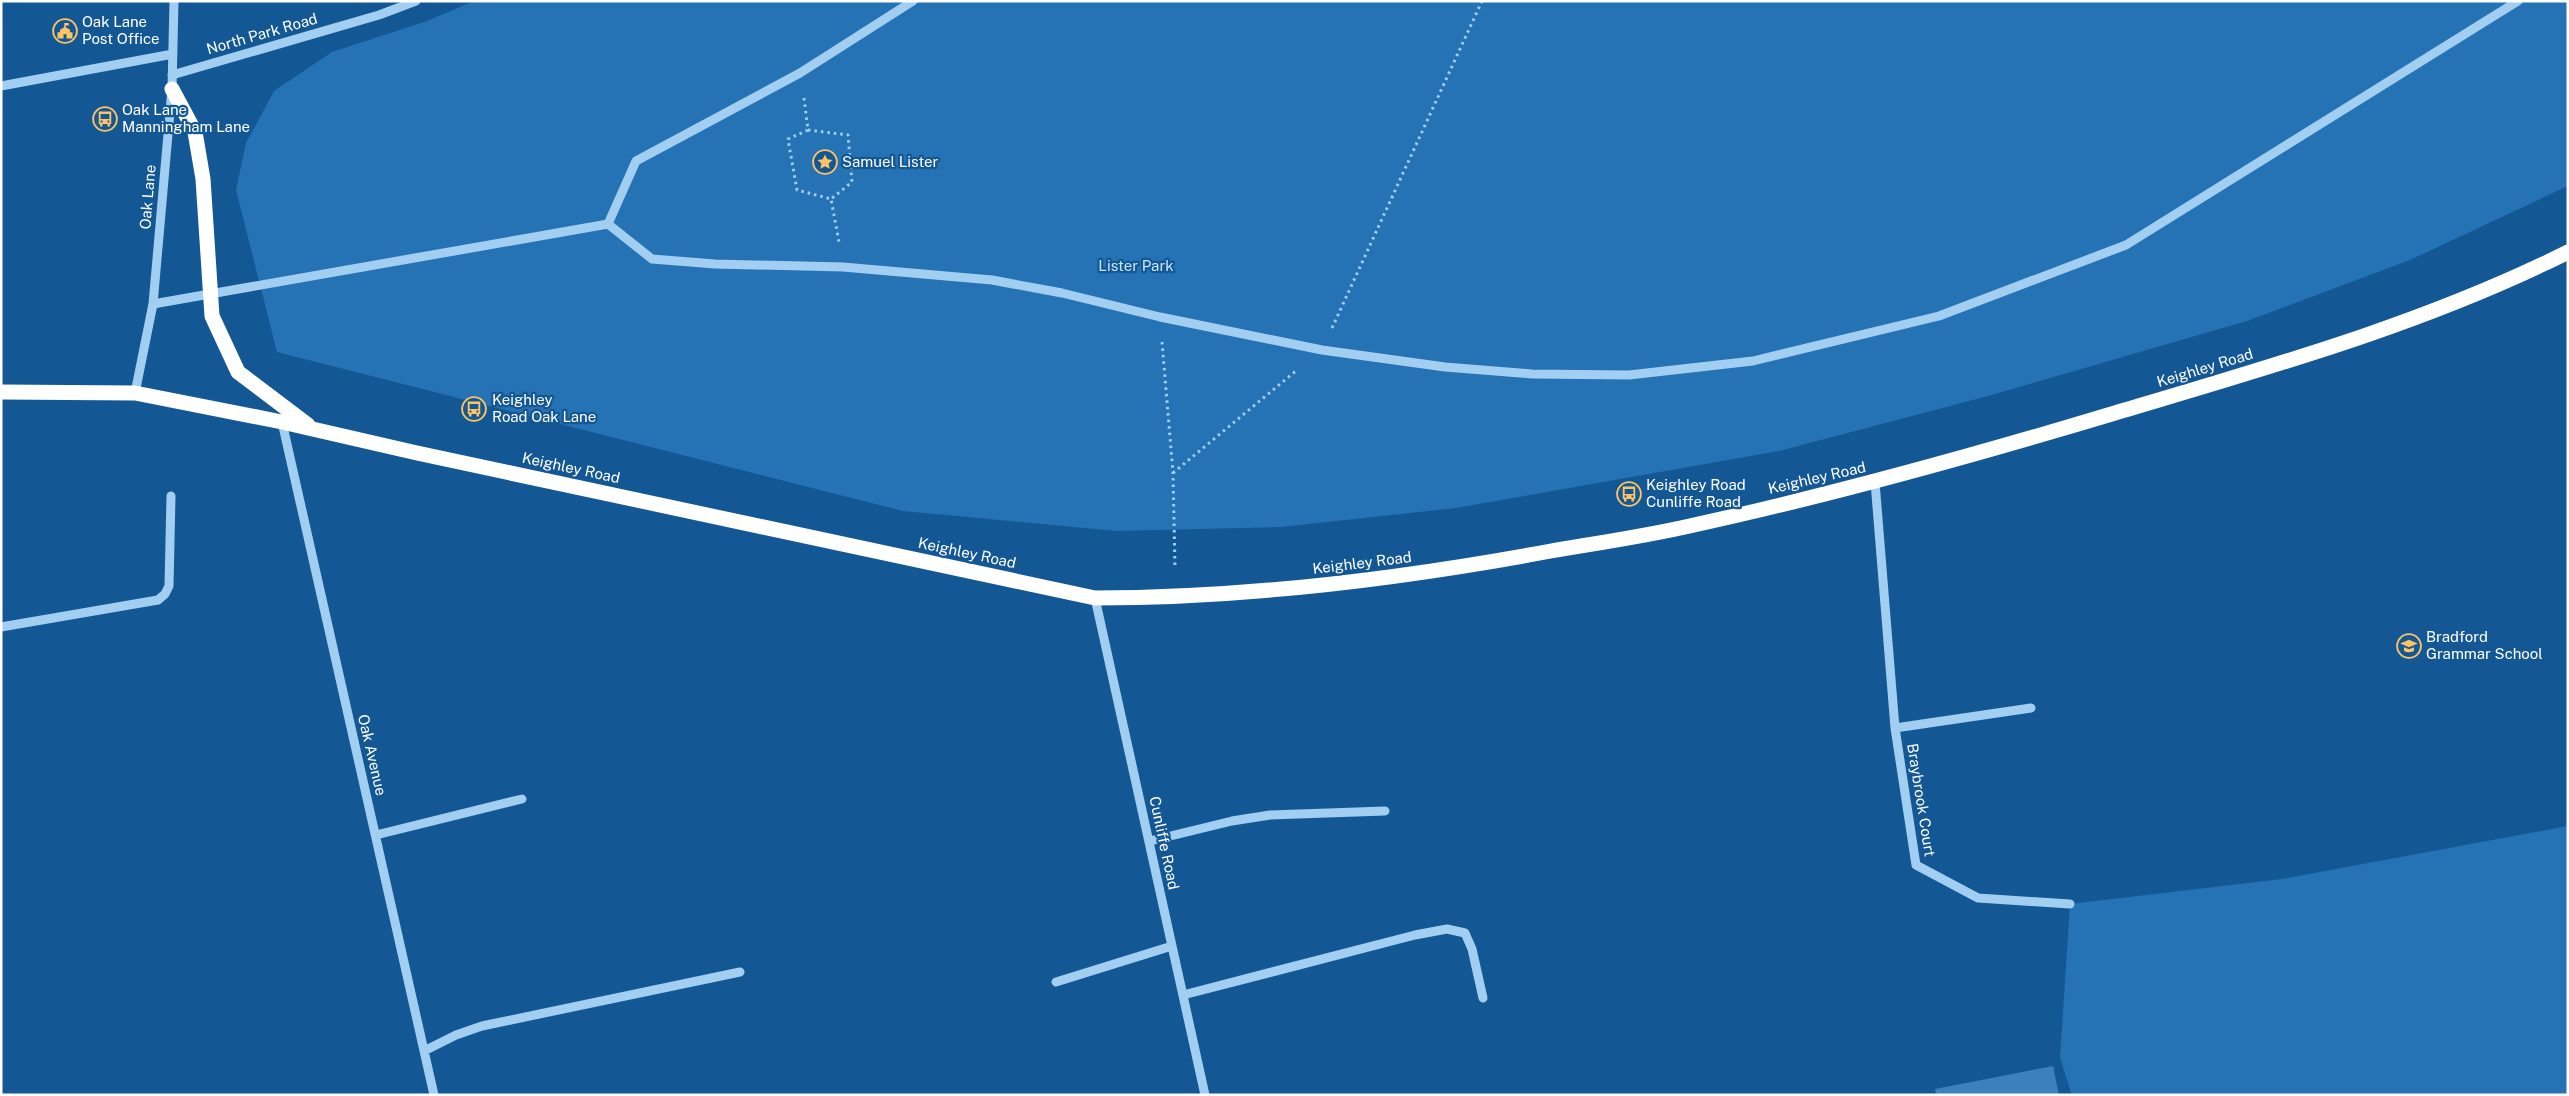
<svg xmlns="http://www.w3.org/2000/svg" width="2569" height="1096" font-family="'Public Sans',sans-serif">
<rect width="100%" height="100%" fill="#135895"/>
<!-- green -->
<path fill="#2572b4" d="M474,1H2568V186L2410,260L2247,321L1988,396L1779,451L1456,508L1281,527L1116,531L903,511L277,352L236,190L246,143L274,91L332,52L427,21Z
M2568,826V1095H2072L2060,1058L2070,904L2282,879Z"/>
<!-- building -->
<path fill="#3c81bd" d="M2053,1066L2059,1095H1936L1935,1089Z"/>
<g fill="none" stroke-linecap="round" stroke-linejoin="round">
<!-- path -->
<path stroke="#a2cef2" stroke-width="3" stroke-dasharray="2.5 4" stroke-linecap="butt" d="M804,98L808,130L788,139L797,190L831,199L839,242
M808,130L848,135L852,182L831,199
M1332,328L1482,1
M1162,342L1173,473L1175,568
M1173,473L1297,370"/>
<!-- minor -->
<path stroke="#a2cef2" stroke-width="9" d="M913,1L800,73L636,161L608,224L652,259L715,264L843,267L992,280L1062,293L1160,317L1322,350L1445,367L1532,374L1629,375L1753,361L1939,316L2126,245L2518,1
M172,75L379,15L416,1
M1,86L173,54
M153,304L608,224
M135,393L153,304L172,89L174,1
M282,422L434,1095
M1875,482L1895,728L1916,865L1978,898L2070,904
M1095,598L1205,1095
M1,627L158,600L165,594L169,586L171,496
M1895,728L2031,708
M376,835L522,799
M1150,841L1232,821L1270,815L1385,811
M1056,982L1172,946
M1183,995L1415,935L1447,929L1465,933L1472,949L1483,998
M424,1051L456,1035L482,1026L740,972"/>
<!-- highway -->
<path stroke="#fff" stroke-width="15" d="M172,89L195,132L203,179L212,316L238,372L308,425
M1,392L135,393L282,422L417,453L1095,598C1249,598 1400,579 1551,551C1598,543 1647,536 1694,525C1836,494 1975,455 2115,413C2269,367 2424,324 2568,252"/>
</g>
<!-- icons -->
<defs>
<g id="civic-ring" transform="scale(1.25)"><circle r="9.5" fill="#135895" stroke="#ffc363" stroke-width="1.5"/><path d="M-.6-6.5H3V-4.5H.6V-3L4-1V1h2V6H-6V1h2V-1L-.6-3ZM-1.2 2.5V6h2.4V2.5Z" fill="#ffc363"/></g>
<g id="bus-ring" transform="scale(1.25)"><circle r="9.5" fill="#135895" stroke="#ffc363" stroke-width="1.5"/><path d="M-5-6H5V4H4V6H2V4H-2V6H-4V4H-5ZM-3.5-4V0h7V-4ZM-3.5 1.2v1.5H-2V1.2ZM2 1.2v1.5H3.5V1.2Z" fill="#ffc363"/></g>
<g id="sight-ring" transform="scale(1.25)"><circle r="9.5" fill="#135895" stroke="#ffc363" stroke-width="1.5"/><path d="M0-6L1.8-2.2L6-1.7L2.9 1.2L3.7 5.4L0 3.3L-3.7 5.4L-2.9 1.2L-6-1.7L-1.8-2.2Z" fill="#ffc363"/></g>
<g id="school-ring" transform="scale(1.25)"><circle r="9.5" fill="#135895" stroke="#ffc363" stroke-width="1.5"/><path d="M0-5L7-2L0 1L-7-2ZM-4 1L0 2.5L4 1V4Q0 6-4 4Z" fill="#ffc363"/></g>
</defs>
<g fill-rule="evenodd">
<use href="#civic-ring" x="65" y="31"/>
<use href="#bus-ring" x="105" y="119"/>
<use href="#sight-ring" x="825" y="162"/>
<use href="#bus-ring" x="474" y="409"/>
<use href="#bus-ring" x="1629" y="494"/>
<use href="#school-ring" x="2409" y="646"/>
</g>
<g text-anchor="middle" stroke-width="4.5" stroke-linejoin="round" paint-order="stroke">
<!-- poi labels -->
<g font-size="15" fill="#fff" stroke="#135895" text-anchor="start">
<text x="82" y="27">Oak Lane<tspan x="82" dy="17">Post Office</tspan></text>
<text x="122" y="115">Oak Lane<tspan x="122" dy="17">Manningham Lane</tspan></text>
<text x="842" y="167">Samuel Lister</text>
<text x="492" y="405">Keighley<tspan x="492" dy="17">Road Oak Lane</tspan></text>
<text x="1646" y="490">Keighley Road<tspan x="1646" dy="17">Cunliffe Road</tspan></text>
<text x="2426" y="642">Bradford<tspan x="2426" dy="17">Grammar School</tspan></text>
</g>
<!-- street labels -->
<g font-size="15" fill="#fff" stroke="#135895">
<text transform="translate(262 34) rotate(-16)" y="5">North Park Road</text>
<text transform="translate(148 197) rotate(-85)" y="5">Oak Lane</text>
<text transform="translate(2205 368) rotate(-17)" y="5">Keighley Road</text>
<text transform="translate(571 468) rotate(12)" y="5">Keighley Road</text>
<text transform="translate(1817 478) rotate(-13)" y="5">Keighley Road</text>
<text transform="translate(967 553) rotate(12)" y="5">Keighley Road</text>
<text transform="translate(1362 563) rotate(-7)" y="5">Keighley Road</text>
<text transform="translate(372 755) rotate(77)" y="5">Oak Avenue</text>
<text transform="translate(1921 800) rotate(81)" y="5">Braybrook Court</text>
<text transform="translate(1164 843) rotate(78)" y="5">Cunliffe Road</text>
</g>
<!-- park labels -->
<g font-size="15" fill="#c9e6fd" stroke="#135895">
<text x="1136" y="271">Lister Park</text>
</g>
</g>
<!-- border -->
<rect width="2569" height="1096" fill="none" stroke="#ffffff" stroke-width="5"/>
</svg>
